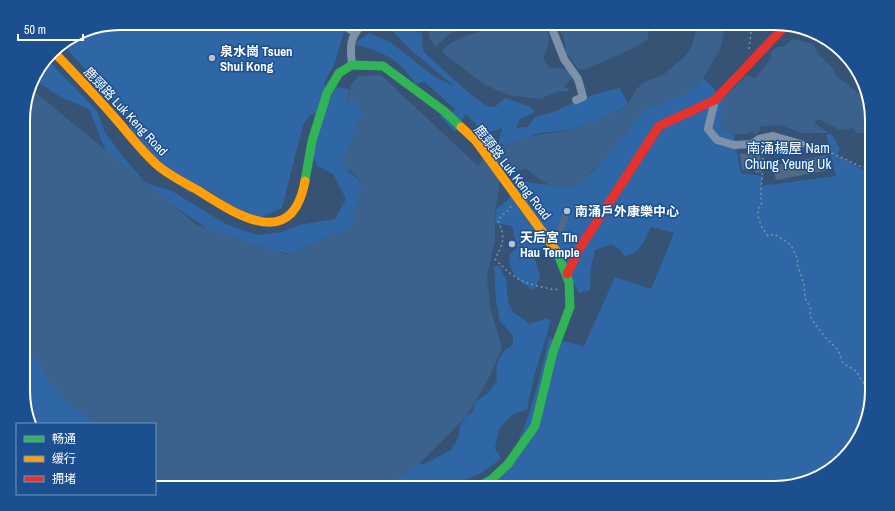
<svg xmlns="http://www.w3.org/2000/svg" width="895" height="511" font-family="'Archivo Narrow','Noto Sans SC',sans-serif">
<rect width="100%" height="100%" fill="#365274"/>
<!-- green -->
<path fill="#2f66a5" d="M120,23H351L343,35L335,63L324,83L329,100L336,87L349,89L346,103L358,98L362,112L353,160L348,171L364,184L351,227L290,254L225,241L173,205L146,193L107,154L89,109L62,98L33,79L47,59L97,111L105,132L124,158L146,183L172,191L226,224L257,235L281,232L299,225L335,219L346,199L333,174L317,166L309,147L322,112L310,115L303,125L282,208L257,219L224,201L206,189L188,192L138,150L128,121L114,106L106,86L90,75L62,43L83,30Z
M385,23L422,33L423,51C433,60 480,105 490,107C496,108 501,101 506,98L529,106L535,112L520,119L516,128L527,127L536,116L550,113L595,94L620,88L628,104L611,115L574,129L540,133L506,145L498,144L502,128L482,135L475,123L466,114L455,132L439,115L456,110L425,82L415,84C401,59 380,51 354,44L369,33L390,42L435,77L454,86L411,50Z
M703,78L723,98L721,127L734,136L741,173L763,176L761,186L836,176L826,135L831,133L840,149L837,155L865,171L872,168V397L859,439L829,472L781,488H460C470,483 491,477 499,470C526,445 540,374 549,338L584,346L615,277L651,289L674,233L651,227C644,241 641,253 625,256L620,250L612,244L595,250L591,268L590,290L579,293L567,271L547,244L534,256L540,276L534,290C519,283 509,273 509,255L517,248L512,226L495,223L496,209L508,200L520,181L548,185L572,187L592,172L644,110L693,89Z
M494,266H499L506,279L508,302L513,312L530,324L546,318L551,321L534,376L527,410L513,414L499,429L495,448L501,458C495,463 488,469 481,473C451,490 389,488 354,488L364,478L406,464H424L451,450L458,438L460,426L466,417L472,413L475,402L487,394L497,381C495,364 497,354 513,345V336L500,321L496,300Z
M24,336L103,424H32L24,403Z"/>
<!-- water -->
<path fill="#3b618d" d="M429,23H477L451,33L435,47L429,37Z
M506,23H546C547,29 550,39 548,45C545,57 540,56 549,68C557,69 571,66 572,78L564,87L570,90L566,92L560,91L540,99L508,95L485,85L442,52C450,37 490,29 506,23Z
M557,23H667L666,30L663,32L652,30L648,34V39C628,53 605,60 583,70L578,69L566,53L564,39Z
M697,23H726L720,50L703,78L693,89L683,95L644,110L623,137L579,185L572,187L548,185L526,169L506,172L499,180V189L495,213V240L487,276L490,307L502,348L488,380L466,417L413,470L379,488H155V424H95C88,411 73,412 65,400C59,393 52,386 48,378C42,368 35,355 24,350V108L30,88L197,225L288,255L351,227L362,182L342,162L362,112L358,101L346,103L351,85L359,76L381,75L478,166L485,155L492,150L527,137L574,129L620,110L628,104L636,89L645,82L663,75L686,55L692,47Z
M793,39L813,44L819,55L833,68L836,76L862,96L865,95V102L872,114V133H856L854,128L840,130L819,119L814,123L829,133H801L780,125L761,126L760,130L756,135L752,131L746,134H736L734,136L720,126L723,98L747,75L755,79L771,58V52L777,47L784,46Z"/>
<!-- building -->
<path fill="#526984" d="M760,153L762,172L755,173V169L742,170L740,154Z
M827,155L830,170L776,180L773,166Z
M566,205L572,208L561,235L555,233Z"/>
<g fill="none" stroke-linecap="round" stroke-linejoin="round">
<!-- path -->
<path stroke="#7d92a8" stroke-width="1.5" stroke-dasharray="2 3" stroke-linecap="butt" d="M749,49L752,23
M808,145L825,150L862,167L872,166
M761,148C767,166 758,185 762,203C753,212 761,227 768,236L774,234L791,245L798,260L797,264L804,284L805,298L811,309L810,314L812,320L825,337L838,350L843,363L856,371L870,394L871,400
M511,206C508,213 501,214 498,221C506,238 503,244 495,259C517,282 524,283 555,290L559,288"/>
<!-- street -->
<path stroke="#7d92a8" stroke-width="8" d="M341,23L355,33
M397,23C404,28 411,26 419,23
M552,23L553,31L564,59L578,79L583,97L576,100
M352,65C350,45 349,39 363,23
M715,100L708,129L717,140L734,145L752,144L759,139L773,136L801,144"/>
<!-- fast -->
<path stroke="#30b455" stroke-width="9" d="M305,181L312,141L327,93L339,73L352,65L383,66L444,111L461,127
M477,488L491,480L508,464L535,426L553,352L570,307L569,282L557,252"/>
<!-- slow -->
<path stroke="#ff9f0a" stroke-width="9" d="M53,51C74,73 95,95 115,118C129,134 140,149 156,164C168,175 185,183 199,191C237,215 292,252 305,181
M461,127L476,141L557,252"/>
<!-- jam -->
<path stroke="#e5322d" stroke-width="9" d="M567,274L581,246L659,126L715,100L785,26"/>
</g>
<!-- markers -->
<g fill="#b9c2ce" stroke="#1b4f8f" stroke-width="1.5">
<circle cx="212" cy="58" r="4"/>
<circle cx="567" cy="211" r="4"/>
<circle cx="512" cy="244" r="4"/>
</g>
<g text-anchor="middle" stroke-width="3" stroke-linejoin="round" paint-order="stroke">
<!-- poi labels -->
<g font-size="13" font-weight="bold" fill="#fff" stroke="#1b4f8f" text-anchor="start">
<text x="220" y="56">泉水崗 Tsuen<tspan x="220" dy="15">Shui Kong</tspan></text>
<text x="575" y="216">南涌戶外康樂中心</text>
<text x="520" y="242">天后宮 Tin<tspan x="520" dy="15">Hau Temple</tspan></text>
</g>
<!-- street labels -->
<g font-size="13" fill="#fff" stroke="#1b4f8f">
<text transform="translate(126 111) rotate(47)" y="5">鹿頸路 Luk Keng Road</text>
<text transform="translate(513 172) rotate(52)" y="5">鹿頸路 Luk Keng Road</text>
</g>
<!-- neighbourhood labels -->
<g font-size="14" fill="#fff" stroke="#1b4f8f">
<text x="788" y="153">南涌楊屋 Nam<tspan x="788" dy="16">Chung Yeung Uk</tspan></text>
</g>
</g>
<!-- crop -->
<path d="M0 0H895V511H0ZM120 30H775A90 90 0 0 1 865 120V391A90 90 0 0 1 775 481H120A90 90 0 0 1 30 391V120A90 90 0 0 1 120 30Z" fill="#1b4f8f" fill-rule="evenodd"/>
<path fill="none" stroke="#fff" stroke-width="2" d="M120 30H775A90 90 0 0 1 865 120V391A90 90 0 0 1 775 481H120A90 90 0 0 1 30 391V120A90 90 0 0 1 120 30Z"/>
<!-- legend -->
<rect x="16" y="423" width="140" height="72" fill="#1b4f8f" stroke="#7695bc"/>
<rect x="24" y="436" width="20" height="6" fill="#30b455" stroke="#7695bc"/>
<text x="52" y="443" font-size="12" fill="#ffffff">畅通</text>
<rect x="24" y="456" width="20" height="6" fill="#ff9f0a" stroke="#7695bc"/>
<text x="52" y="463" font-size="12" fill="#ffffff">缓行</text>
<rect x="24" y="476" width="20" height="6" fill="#e5322d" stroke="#7695bc"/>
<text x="52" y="483" font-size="12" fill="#ffffff">拥堵</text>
<!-- scale -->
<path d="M18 34v6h65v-6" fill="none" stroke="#ffffff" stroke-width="2"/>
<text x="24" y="34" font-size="12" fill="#ffffff" stroke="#1b4f8f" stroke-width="3" paint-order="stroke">50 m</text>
</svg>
